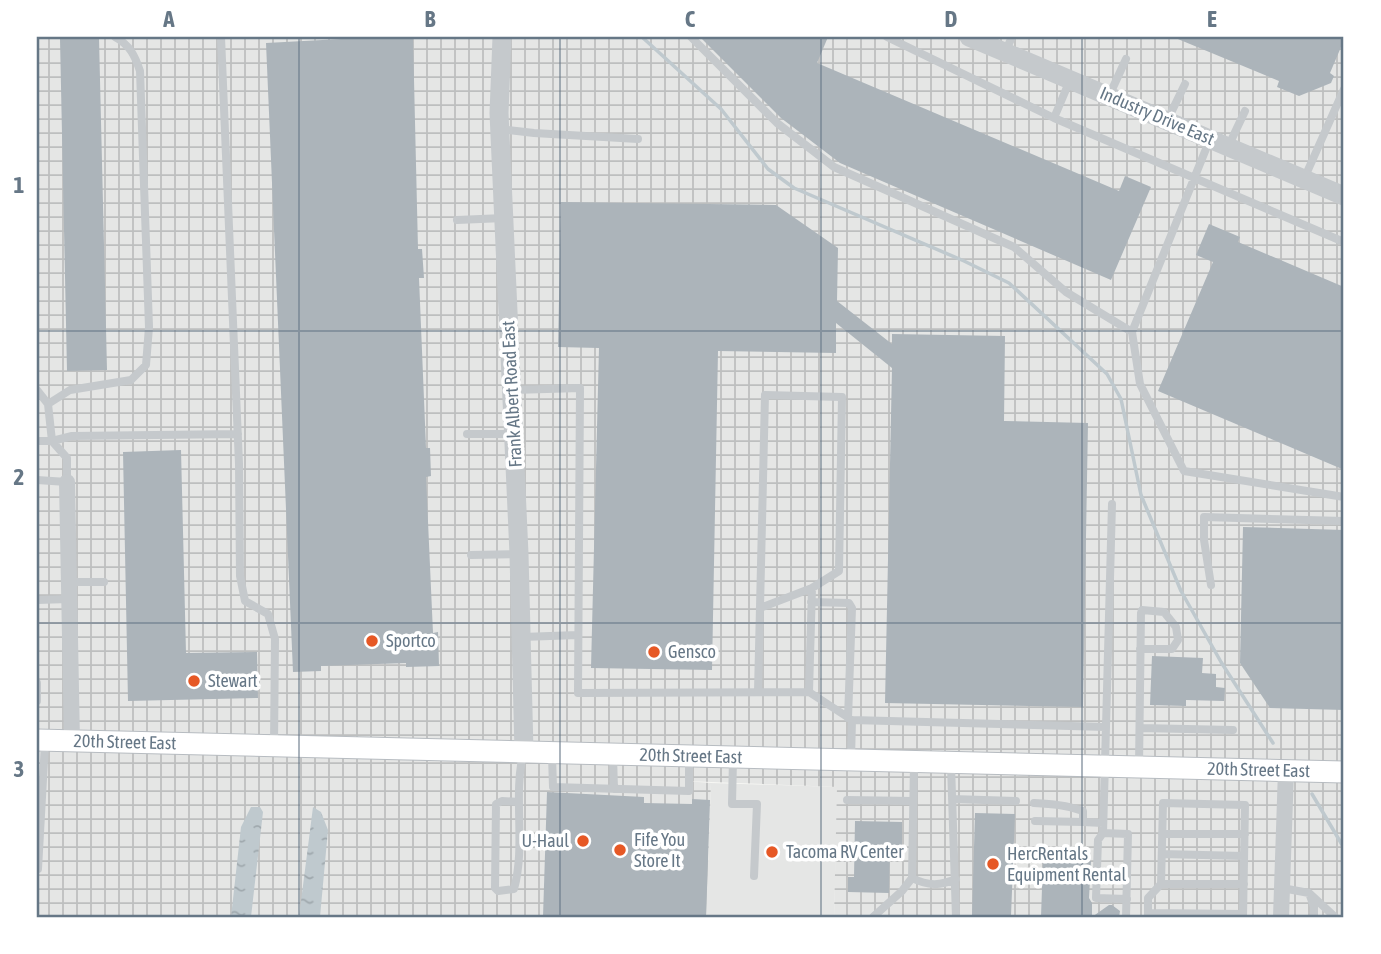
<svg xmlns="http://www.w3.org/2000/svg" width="1381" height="954" font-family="'Asap Condensed',sans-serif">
<defs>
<pattern id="industrial-grid" width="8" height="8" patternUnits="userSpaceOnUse" patternTransform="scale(1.75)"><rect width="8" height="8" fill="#e5e6e5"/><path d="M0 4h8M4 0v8" fill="none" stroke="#bdbfbf"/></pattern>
<pattern id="water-ripples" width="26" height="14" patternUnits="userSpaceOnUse" patternTransform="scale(1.75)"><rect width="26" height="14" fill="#bfc9ce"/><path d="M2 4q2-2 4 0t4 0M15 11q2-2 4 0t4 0" fill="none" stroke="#9fa8ad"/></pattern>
</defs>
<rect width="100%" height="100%" fill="#f7f7f4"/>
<!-- built -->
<path fill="#e5e6e5" d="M711,783L838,787L834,917H706Z"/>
<!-- industrial -->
<path fill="url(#industrial-grid)" d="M37,37H1344V917H834L837,787L685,781L711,783L706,917H37Z"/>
<!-- water -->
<path fill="url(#water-ripples)" d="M251,807H260L263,812L251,917H231L241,827Z
M313,807L321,812L328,830L320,917H299Z"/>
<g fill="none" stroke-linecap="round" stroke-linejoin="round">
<!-- stream -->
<path stroke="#bfc9ce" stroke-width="3.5" d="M642,37L721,109L768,169L794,188L964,261L1009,283L1107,374L1121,399L1141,495L1181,591L1221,662L1273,743
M1312,794L1344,848"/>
</g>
<!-- building -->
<path fill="#acb4ba" d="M379,37H413L418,249H422L424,278H419L426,448H430L431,476L426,477L433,633L438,632L439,666L406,667V663L321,666V671L293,672L266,43Z
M700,37H828L817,63L1119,191L1125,176L1151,187L1111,280L840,163L781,118Z
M1173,37H1344V40L1330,73L1334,76L1331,83L1299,96L1277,87L1279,81Z
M99,38L107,370L67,371L60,39Z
M561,202L776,205L838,248L837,301L892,344V334L1005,336L1004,421L1088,423L1083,707L885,703L892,368L836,323V353L718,351L712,670L591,668L599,348L558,347Z
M1209,224L1240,237L1238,242L1344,287V463L1342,469L1158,391L1213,262L1196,255Z
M181,450L186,653L257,652L258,698L128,701L123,452Z
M1243,527L1344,530V710L1270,708L1240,663Z
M1152,656L1203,658L1202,673L1216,674V687L1225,688L1224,701L1186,700V706L1150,705Z
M547,792L644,797V803L692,804V799L710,800L706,917H543Z
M975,813L1015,814L1011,916L972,915Z
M855,821L902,822V848H890L889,893L848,892V877H854Z
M1043,859L1091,861L1089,898L1092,903V917L1109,905H1112L1120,911L1119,917H1041Z"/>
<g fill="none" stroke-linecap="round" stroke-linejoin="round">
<!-- secondary casing -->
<g stroke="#b7bcc1" stroke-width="23">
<g id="secondary">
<path id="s1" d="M37,740L1344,772"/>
</g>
</g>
<!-- service -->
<path stroke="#c5c9cc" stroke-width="8" d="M221,37L239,464L240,576L245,601L268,614L275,639L274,745
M691,37L777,123L834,167L1014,247L1066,292L1132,332
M887,37L1054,118L1344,242
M1005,52L1012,37
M1109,96L1126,59
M1054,118L1070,80
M1167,121L1185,84
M500,129L534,133L638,139
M1210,139L1132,332L1140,384L1184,471L1344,497
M1228,147L1245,111
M1304,179L1344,89
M457,220L504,218
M37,390L48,404L52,441L72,436L238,434
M513,390L580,388L578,693L809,692L852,720
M48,404L70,390L131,380L146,365L149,327L140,71C135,56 130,45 115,37
M467,434H513
M37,441H52L67,458V482L37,480
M471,555L519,554
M69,582H104
M1211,585L1204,540V517L1344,521
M37,600L69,599
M811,602L849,603L852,608L848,718
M522,637L578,635
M37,683V701
M758,692L765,395L842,397L839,571L812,588L760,608
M809,692L812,588
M1106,727L1112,504
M1140,728L1233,730
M552,755L553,787L689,791V756
M613,756L614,789
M733,759L732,804H757L754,876
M851,759L852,720L1106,727L1103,833L1098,840L1096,898L1127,899
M951,765L956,917
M1139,767C1140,715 1140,664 1141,613L1142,610L1164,612L1176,627L1178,640L1172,649H1140
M952,799L1016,801
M847,800L913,801
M519,802L502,801L496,804L495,888L498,891L514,889C526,846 513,798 523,754
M1034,803C1051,804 1067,805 1083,811V822L1103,823
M1035,821L1083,822
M1103,833L1128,834L1126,917
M1162,834H1245
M1162,854L1244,856
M38,869L45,743
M912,878C928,886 940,886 956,879
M1161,884H1244
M1282,888L1309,893L1314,907V917
M1309,893L1335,917
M1148,913L1243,914
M873,917L902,891L912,878L914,764
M1148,917V898L1161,884L1163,803L1245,805L1243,917"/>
<!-- minor -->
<path stroke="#c5c9cc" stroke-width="16" d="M67,482L72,741
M1281,917L1286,770"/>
<!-- tertiary -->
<path stroke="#c5c9cc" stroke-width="19" d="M502,37L499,113L519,554L524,751
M969,37L1344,196"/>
<!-- secondary -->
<use href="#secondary" stroke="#fff" stroke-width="21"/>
</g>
<!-- grid -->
<path fill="none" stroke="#667786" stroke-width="2" stroke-opacity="0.55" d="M299,37V917M560,37V917M821,37V917M1082,37V917M37,331H1344M37,623H1344"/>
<!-- markers -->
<g fill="#e65825" stroke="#fff" stroke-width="2.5">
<circle cx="372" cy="641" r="7"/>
<circle cx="654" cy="652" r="7"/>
<circle cx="194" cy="681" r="7"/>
<circle cx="583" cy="841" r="7"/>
<circle cx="620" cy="850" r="7"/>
<circle cx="772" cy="852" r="7"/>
<circle cx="993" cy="864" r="7"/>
</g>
<g text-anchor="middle" stroke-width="7" stroke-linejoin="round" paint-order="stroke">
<!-- street labels -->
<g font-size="18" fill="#667786" stroke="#fff">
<text transform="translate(1157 116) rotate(23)" y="6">Industry Drive East</text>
<text transform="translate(512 394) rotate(-93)" y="6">Frank Albert Road East</text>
<text dy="6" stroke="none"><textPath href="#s1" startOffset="88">20th Street East</textPath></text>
<text dy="6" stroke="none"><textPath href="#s1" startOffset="654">20th Street East</textPath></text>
<text dy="6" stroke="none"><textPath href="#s1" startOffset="1222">20th Street East</textPath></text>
</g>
<!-- poi labels -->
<g font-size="18" fill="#667786" stroke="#fff" text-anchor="start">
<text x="386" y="647">Sportco</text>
<text x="668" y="658">Gensco</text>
<text x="208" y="687">Stewart</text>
<text x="634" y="846">Fife You<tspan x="634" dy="21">Store It</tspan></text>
<text x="569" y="847" text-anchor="end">U-Haul</text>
<text x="786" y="858">Tacoma RV Center</text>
<text x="1007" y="860">HercRentals<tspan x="1007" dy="21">Equipment Rental</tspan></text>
</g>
</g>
<!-- border -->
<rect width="1381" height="954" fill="none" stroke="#ffffff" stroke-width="77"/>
<rect x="38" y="38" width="1304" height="878" fill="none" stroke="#667786" stroke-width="2.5"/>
<g font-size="23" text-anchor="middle" font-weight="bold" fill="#667786">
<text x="169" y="27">A</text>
<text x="430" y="27">B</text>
<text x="690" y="27">C</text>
<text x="951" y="27">D</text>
<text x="1212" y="27">E</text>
<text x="19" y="193">1</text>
<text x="19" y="485">2</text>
<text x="19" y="777">3</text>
</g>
</svg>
